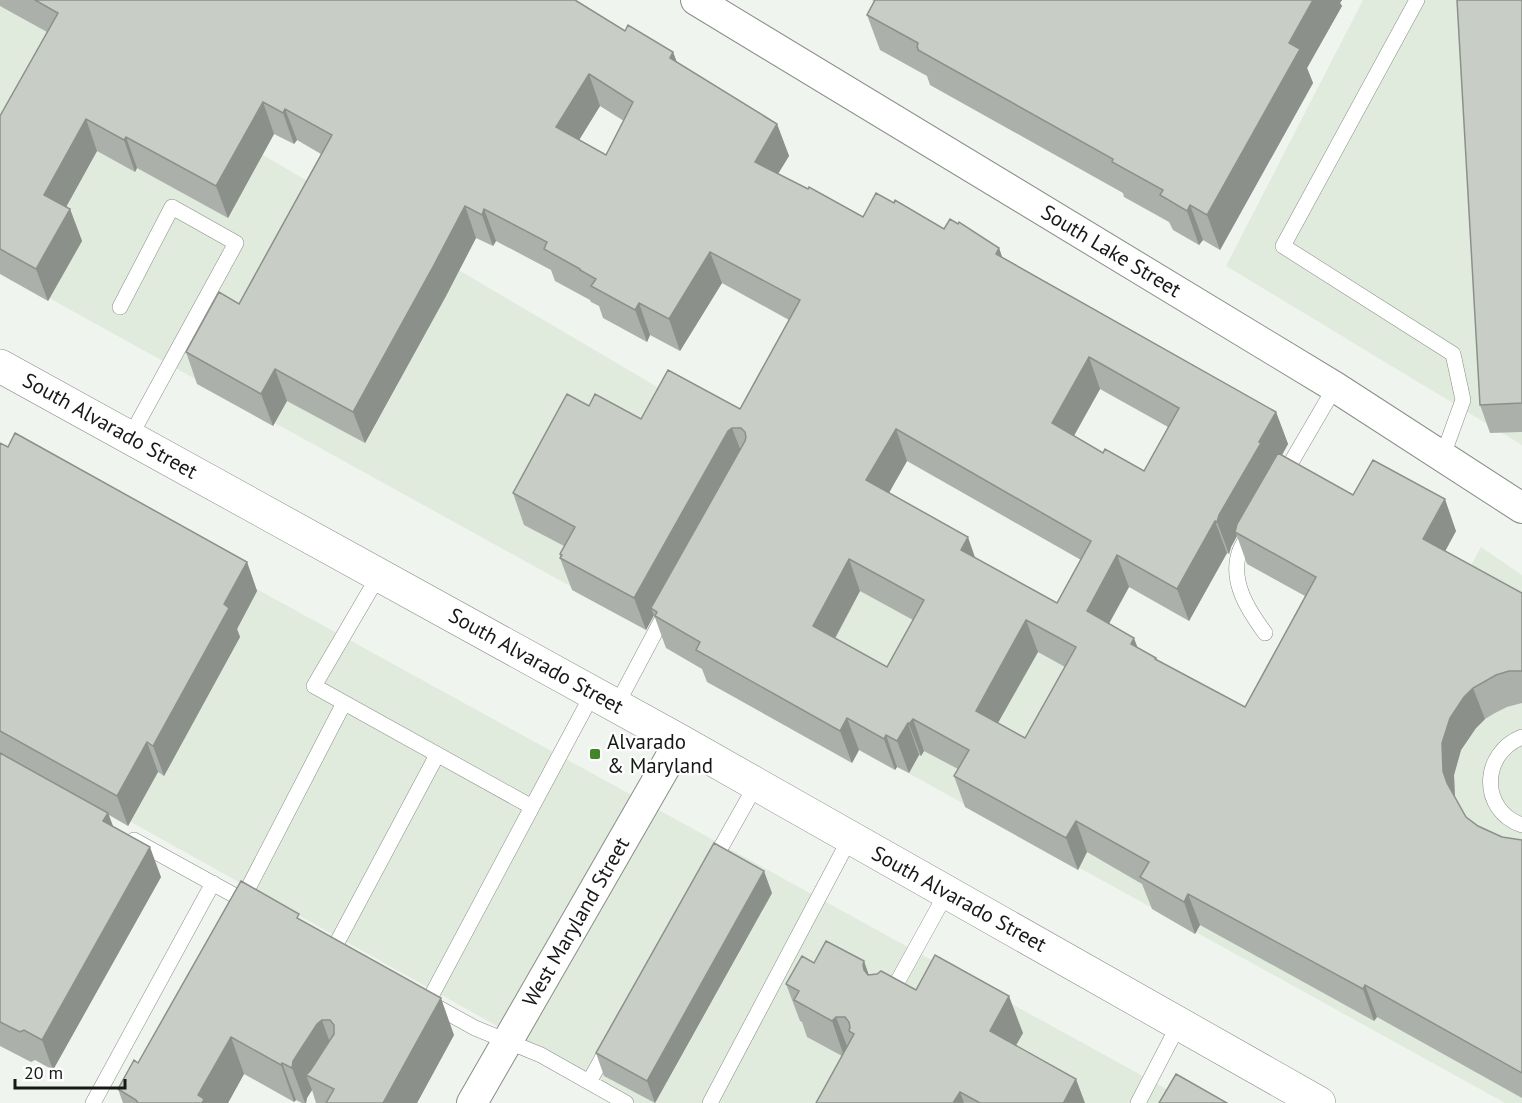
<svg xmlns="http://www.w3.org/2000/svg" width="1522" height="1103" font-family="'PT Sans',sans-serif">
<rect width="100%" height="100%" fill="#eff5ee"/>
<!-- built -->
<path fill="#e1ebdd" d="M0,0L1347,793L1481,547L1522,575V1103H1505L0,271Z
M1363,0H1522V445L1226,266Z
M0,448L1192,1103H635L0,749Z"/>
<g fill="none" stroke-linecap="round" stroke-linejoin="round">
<!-- lane casing -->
<g stroke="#888e87" stroke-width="16">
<path id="lane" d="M1417,0L1283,246L1453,354L1463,400L1442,458
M120,307L172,207L236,243L130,437
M1282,478L1335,387
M1250,532C1247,538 1241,546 1239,553C1230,582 1248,610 1265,633
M379,575L314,686L532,807L593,693
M616,706L667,610
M1522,737C1481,753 1479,810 1522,825
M134,840L250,904
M712,863L756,785
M242,900L344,703
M333,950L437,755
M889,997L947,892
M428,1002L475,1028L541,1055L626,1103
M428,1002L532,807
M589,1082L609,1046
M93,1103L213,883
M710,1103L850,838
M1138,1103L1179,1024"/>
</g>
<!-- street casing -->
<g stroke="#888e87" stroke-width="32">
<path id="street" d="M696,0L1335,387L1522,508
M472,1103L680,741"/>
</g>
<!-- primary casing -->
<g stroke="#888e87" stroke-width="34">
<path id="primary" d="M0,366L680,741L1319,1103"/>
</g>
<!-- lane -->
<use href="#lane" stroke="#fff" stroke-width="15"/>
<!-- street -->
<use href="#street" stroke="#fff" stroke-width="30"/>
<!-- primary -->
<use href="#primary" stroke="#fff" stroke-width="33"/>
</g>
<!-- wall -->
<path fill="#acb0aa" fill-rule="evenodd" d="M0,0H575L625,31L673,52L677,63L777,124L789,156L778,174L863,217L944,229L999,248L1002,257L1276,412L1288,444L1282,455L1353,495L1456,531L1445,551L1522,593V703L1507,707L1495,713L1485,719L1476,728L1461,750L1454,775L1455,797L1466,817L1478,826L1502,837L1522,840V1098L1377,1017L1374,1021L1200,925L1195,934L1152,909L1142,884L1087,852L1078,870L965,807L954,776L958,769L924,751L921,756L919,755L909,773L897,767L895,770L859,750L852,763L707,682L702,669L666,648L654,615L646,630L572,590L560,558V554L564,546L524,525L513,493L589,406L641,419L740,409L789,320L722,283L680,351L650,335L647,342L603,318L599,306L591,302L590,300L555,281L551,270L496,241L493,246L476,238L446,296L365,443L287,401L273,426L197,384L186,352L239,304L321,154L297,140L294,144L274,134L228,218L137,168L135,172L97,151L66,207L70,209L82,241L48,301L0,274V116L47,32L0,6ZM600,106L624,121L606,155L579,140ZM1100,389L1168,427L1144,471L1103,453L1074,436ZM907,461L1081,560L1057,603L975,558L889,493ZM1237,536L1247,564L1305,596L1245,707L1157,660L1137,648L1109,624L1129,587L1189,621L1227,553L1229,554L1231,547ZM860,591L913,620L887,667L835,639ZM1038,652L1065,667L1025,738L998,723Z
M872,0H1342L1340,3L1342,6L1307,68L1313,83L1220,250L1203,240L1199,245L1173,230L1169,222L1124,197L1123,193L930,85L927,76L880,50L867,15L874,1Z
M1522,0V432L1490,433L1480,405Z
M0,443L247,562L257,591L237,629L240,637L164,776L158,772L128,826L109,815L113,826L161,877L53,1070L35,1060L31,1062L0,1046Z
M772,893L655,1103L604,1076L596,1053Z
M301,920L454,1035L417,1103H316L312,1090L307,1098L306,1103H302L296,1100L294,1102L244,1074L228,1103H123L118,1089L138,1063Z
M814,963L869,975L916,990L1023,1033L1016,1045L1085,1103H816L842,1056L807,1037L802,1022L800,1021L786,984Z"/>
<!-- shaded-wall -->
<path fill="#8c908b" d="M1313,0H1342L1340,3L1342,6L1307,68L1313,83L1220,250L1207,215L1289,43Z
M673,52L685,84L670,58Z
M589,74L600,106L568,158L556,127Z
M263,102L274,134L228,218L216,186Z
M285,109L297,140L294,144L283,113Z
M86,119L97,151L55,227L44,195Z
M777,124L789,156L766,193L755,162Z
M126,137L137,168L135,172L124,140Z
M1190,205L1203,240L1199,245L1187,211Z
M465,206L476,238L446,296L365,443L353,412Z
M70,209L82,241L48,301L36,269Z
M484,209L496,241L493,246L482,215Z
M999,248L1010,280L996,254Z
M710,252L722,283L680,351L669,319Z
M639,303L650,335L647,342L635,310Z
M1089,357L1100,389L1063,455L1052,423Z
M275,369L287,401L273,426L261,394Z
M1276,412L1288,444L1272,473L1235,532L1237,536L1231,547L1229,554L1217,522L1219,515Z
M732,428L744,459L651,608L654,615L646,630L634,598L728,431Z
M896,429L907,461L878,512L866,480Z
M1445,499L1456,531L1435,570L1423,539Z
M1215,521L1227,553L1189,621L1177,589Z
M968,537L979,569L961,550Z
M1117,555L1129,587L1098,643L1087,611Z
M849,559L860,591L824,658L813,626Z
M247,562L257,591L237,629L240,637L164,776L153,746L224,604Z
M1026,620L1038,652L987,742L976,711Z
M1134,638L1146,670L1131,644Z
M1473,688L1485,719L1476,728L1461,750L1454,775L1455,803L1447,783L1443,771L1442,743L1450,718L1464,697Z
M847,718L859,750L852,763L840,731Z
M913,719L924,751L921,756L909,724Z
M908,723L919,755L909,773L897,741Z
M886,735L897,767L895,770L884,739Z
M147,742L158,772L128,826L117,796Z
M108,813L119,843L103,821Z
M1076,821L1087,852L1078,870L1066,838Z
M150,847L161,877L53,1070L42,1040Z
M764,871L772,893L655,1103L647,1081Z
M1188,894L1200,925L1195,934L1184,902Z
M864,961L877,998L864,970L863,965Z
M1365,985L1377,1017L1374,1021L1363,989Z
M1009,996L1023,1033L1003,1068L990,1031Z
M441,998L454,1035L417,1103H383Z
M836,1017L850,1054L845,1059L832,1021Z
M322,1020L335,1057L306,1075L312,1090L307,1098L306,1103H305L292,1068L293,1061L317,1024Z
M231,1037L244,1074L228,1103H201L198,1095Z
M282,1063L296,1100L294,1102L281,1065Z
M1076,1079L1085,1103H1064V1102Z
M960,1092L964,1103H953Z"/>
<!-- building -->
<path fill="#c8cdc6" stroke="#8c908b" stroke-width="1.5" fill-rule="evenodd" d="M35,0H575L625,31L628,25L673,52L670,58L777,124L755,162L808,189L809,187L863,217L876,193L894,203L895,200L944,229L950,219L958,224L959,222L999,248L996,254L1276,412L1259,442L1261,443L1219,515L1217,522L1215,521L1177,589L1117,555L1087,611L1134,638L1131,644L1156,658L1155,659L1245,707L1316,577L1235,532L1237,524L1278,453L1353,495L1373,460L1445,499L1423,539L1522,593V671H1509L1496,675L1473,688L1464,697L1450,718L1442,743L1443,771L1447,783L1466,817L1478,826L1502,837L1522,840V1073L1365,985L1363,989L1188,894L1184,902L1140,877L1149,862L1076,821L1066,838L954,776L969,750L913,719L909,724L908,723L897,741L886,735L884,739L847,718L840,731L696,650L700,642L655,616L657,612L651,608L745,441L746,437L745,432L741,428H732L728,431L634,598L560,558L562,555L560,554L575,527L513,493L567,394L589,406L595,394L641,419L668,370L740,409L800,300L710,252L669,319L639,303L635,310L591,286L596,279L580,270V269L544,249L547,242L484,209L482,215L465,206L434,265L353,412L275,369L261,394L186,352L219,292L239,304L332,135L285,109L283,113L263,102L216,186L126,137L124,140L86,119L44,195L70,209L36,269L0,249V116L58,13ZM589,74L633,102L606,155L556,127ZM1089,357L1179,408L1144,471L1105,449L1103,453L1052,423ZM896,429L1091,541L1057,603L961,550L968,537L866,480ZM849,559L924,600L887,667L813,626ZM1026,620L1076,647L1025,738L976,711Z
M875,0H1313L1289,43L1300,49L1207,215L1190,205L1187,211L1160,195L1163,190L1112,162L1113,159L918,50V48L917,47L918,43L867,15Z
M1457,0H1522V403L1480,405Z
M15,433L247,562L224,604L229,608L153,746L147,742L117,796L0,731V443L8,447Z
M0,753L108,813L103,821L150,847L42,1040L24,1030L20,1032L0,1022Z
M714,843L764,871L647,1081L596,1053Z
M241,881L299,914L297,918L441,998L383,1103H326L334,1089L306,1075L310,1071L334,1034V1025L330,1020H322L317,1024L293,1061L292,1068L282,1063L281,1065L231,1037L198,1095L204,1099L202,1103H138L136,1100L118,1089L134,1060L138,1063Z
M826,941L864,961L863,965L864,970L868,975L877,974L881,971L916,990L935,955L1009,996L990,1031L1076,1079L1064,1102L1066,1103H980L960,1092L953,1103H816L854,1034L849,1031L850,1027L849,1022L845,1017H836L832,1021L794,1000L799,991L786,984L802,956L814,963Z
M1176,1074L1227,1103H1159Z"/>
<!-- markers -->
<rect fill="#418528" stroke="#fff" stroke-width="2" x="589" y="748" width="12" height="12" rx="3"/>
<g text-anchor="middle" stroke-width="4.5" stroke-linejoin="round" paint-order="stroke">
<!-- street labels -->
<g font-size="21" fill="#171917" stroke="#fff">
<text transform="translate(1111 251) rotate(31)" y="7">South Lake Street</text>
<text transform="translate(110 426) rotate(29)" y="7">South Alvarado Street</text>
<text transform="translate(536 661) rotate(29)" y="7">South Alvarado Street</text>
<text transform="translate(959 899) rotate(29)" y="7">South Alvarado Street</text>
<text transform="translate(576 922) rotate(-60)" y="7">West Maryland Street</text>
</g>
<!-- poi labels -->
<g font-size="21" fill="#171917" stroke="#fff" text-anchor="start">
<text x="607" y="749">Alvarado<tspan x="607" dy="24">&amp; Maryland</tspan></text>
</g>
</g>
<!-- scale -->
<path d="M15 1079v9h110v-9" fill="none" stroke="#171917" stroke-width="3"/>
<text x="24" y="1079" font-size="18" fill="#171917" stroke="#ffffff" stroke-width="4.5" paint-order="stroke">20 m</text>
</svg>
